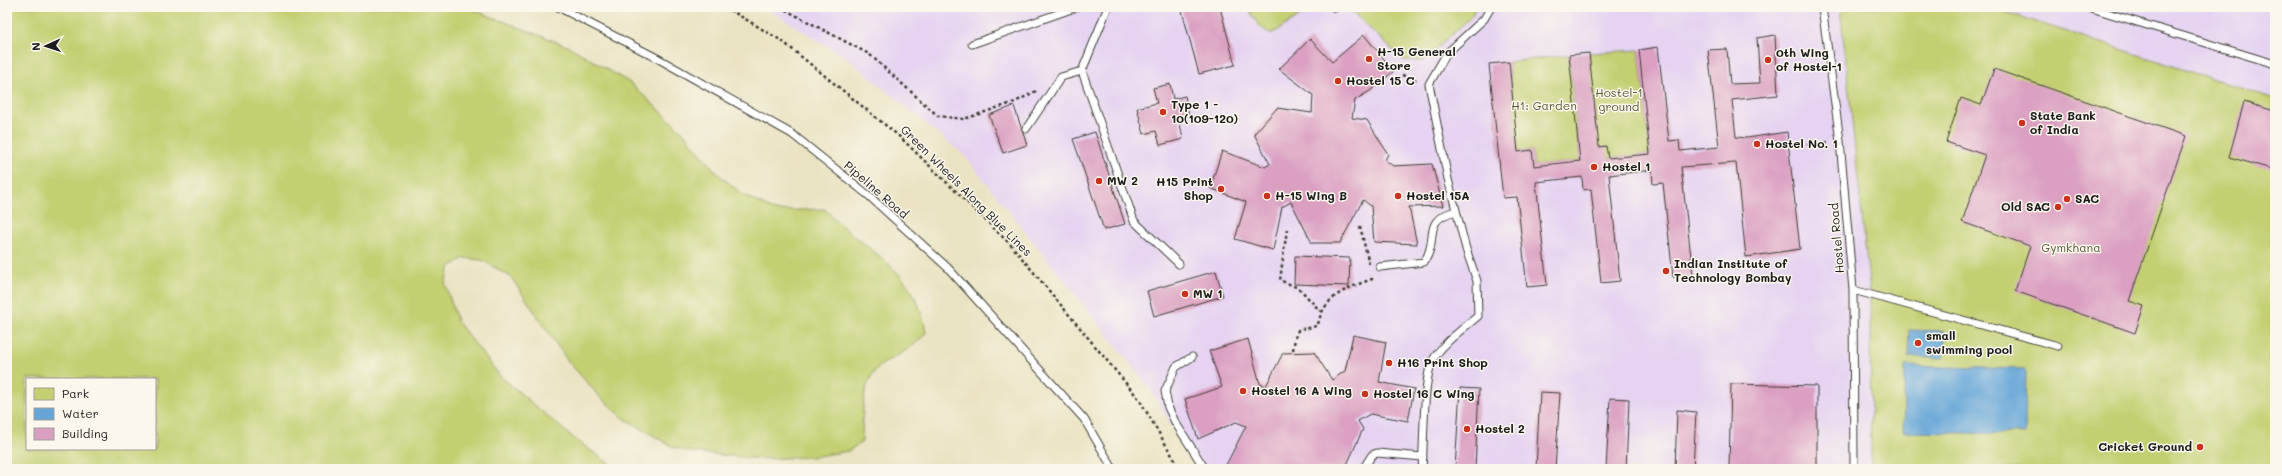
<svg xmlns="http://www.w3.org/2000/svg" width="2282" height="476" font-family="Mali,sans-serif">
<rect width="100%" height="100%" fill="#fbf7ec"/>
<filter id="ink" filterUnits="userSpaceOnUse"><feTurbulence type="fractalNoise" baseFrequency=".025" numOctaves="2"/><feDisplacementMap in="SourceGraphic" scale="8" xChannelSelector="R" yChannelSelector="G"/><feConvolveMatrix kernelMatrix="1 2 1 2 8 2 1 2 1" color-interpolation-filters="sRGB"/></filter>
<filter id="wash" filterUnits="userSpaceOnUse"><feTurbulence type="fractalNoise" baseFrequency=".012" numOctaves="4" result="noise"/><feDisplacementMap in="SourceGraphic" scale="16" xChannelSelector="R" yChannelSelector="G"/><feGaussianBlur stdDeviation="0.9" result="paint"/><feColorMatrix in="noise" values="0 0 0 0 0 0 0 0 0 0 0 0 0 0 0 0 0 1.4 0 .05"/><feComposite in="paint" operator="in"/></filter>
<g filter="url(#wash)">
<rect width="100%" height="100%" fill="#eae3c2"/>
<!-- built -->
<path fill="#e5d3f1" d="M764,7H2275V469H1197L1149,387L964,155L848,59Z"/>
<!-- green -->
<path fill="#c3cf71" stroke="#707646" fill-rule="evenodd" d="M7,7H466L570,47L630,83L682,131L717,173L743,195L775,211L825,209C864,253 917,266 926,333C914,347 902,353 886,362C859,377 863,415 862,442L848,451L811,457L761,459L690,452L673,447L625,419L599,396L567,360L511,277L482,260L464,258L450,267L445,283L457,321L500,376L572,437L617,469H7ZM27,379H155V449H27Z
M1248,7H1315L1273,33C1261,33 1253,17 1248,7Z
M1347,7H1476L1471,17L1423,61L1403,60Z
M1840,7H1990L2275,99V469H1871L1870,292Z
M1639,50L1650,154L1598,159L1589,53Z
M1569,55L1580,161L1534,166L1532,150L1518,152L1509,62Z"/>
<!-- water -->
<path fill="#64a4d7" stroke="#40607a" d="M1909,330L1945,331L1944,358L1908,357Z
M1905,366L2026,369L2025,434L1903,432Z"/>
<g id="blocks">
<!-- building -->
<path fill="#da9fc1" d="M1181,7H1220L1235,65L1199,74Z
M1364,35L1394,71L1370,91L1355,100L1352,118L1367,120L1388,154L1385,160L1393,166L1432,164L1443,206L1409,207L1417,244L1374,242L1371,206L1363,200L1340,243H1312L1291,202L1282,207L1273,250L1235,239L1246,202L1210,188L1222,151L1265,167L1270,164L1254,134L1277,108L1312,113L1313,95L1279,69L1310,39L1332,62Z
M1775,35L1778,95L1732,100L1736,137L1747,138L1787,132L1800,249L1746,257L1736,163L1681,167L1693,275L1673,277L1663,183L1653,184L1652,170L1609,175L1620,281L1601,283L1591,189L1583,190L1582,177L1536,182L1547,285L1527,287L1517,197L1503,198L1489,64L1509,62L1518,152L1532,150L1534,166L1580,161L1569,55L1589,53L1599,147L1606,146L1608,158L1650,154L1639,50L1658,47L1669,141L1679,140L1680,151L1719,147L1708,50L1727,49L1730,84L1760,83L1757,38Z
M1994,69L2186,136L2129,301L2144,306L2135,333L2015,291L2030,246L1962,222L1985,155L1946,142L1961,98L1981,105Z
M1170,84L1173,99L1185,96L1189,116L1179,119L1183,139L1160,145L1156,131L1144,134L1137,108L1157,103L1153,88Z
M2244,102L2275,111V170L2229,157Z
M1014,106L1027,145L1003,153L989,115Z
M1095,132L1125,224L1104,230L1073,139Z
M1295,256L1350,258L1349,286L1294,284Z
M1216,271L1223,296L1154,316L1147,291Z
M1353,335L1386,342L1379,382L1414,389L1408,421L1370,414L1358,421L1363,429L1345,469H1229L1226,465L1246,426L1236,422L1198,439L1185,399L1222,387L1209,351L1248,339L1260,384L1266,386L1283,353L1314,352L1332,380L1345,371Z
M1731,384L1817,386V469H1729Z
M1460,388L1479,389L1475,469H1455Z
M1540,392L1560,393L1555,469H1536Z
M1610,398L1629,399L1626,469H1606Z
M1677,410L1696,412L1693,469H1675Z"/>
</g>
</g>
<g filter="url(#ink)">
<use href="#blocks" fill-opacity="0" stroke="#3b3a35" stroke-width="1"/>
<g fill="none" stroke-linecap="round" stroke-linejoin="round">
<!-- service casing -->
<g stroke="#3b3a35" stroke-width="9">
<path id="service" d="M558,7L657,58L792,134L868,195L948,268L1084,419L1113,469
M1335,7V8
M1822,7L1840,141L1853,290L1854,469
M2088,7L2275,64
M972,44L1077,7
M1082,71L1134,221L1179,264
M1026,129L1061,77L1082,71L1108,7
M1380,267L1424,262C1440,239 1420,220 1456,211
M1853,290L2058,346
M1192,357L1176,367L1165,391L1168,407L1175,422L1205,469
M1363,469L1372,455L1377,453L1423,457
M1422,469C1424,445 1423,381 1432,362C1441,344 1463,329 1478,316L1477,281L1466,249L1448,179L1429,84L1447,53L1484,19L1491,7"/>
</g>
<!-- path -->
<path stroke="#3b3a35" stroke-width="2.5" stroke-dasharray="3 3" stroke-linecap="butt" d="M725,7L782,41L900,137L1011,245L1139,399L1180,469
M780,7L869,54L938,116L964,119L1015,102L1038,90
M1402,75L1419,81
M1795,146L1830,142
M1360,226L1369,264
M1287,229L1280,280L1300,289L1320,311
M1293,350C1298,320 1297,334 1318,325C1323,296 1348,288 1372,279L1371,275"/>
<!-- service -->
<use href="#service" stroke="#fff" stroke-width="7"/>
</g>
</g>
<!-- markers -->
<g fill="#c8321e" stroke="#fbf7ec" stroke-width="1.5">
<circle cx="1369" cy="59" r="4"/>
<circle cx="1768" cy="60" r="4"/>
<circle cx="1338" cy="81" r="4"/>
<circle cx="1163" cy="112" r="4"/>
<circle cx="2022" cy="123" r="4"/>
<circle cx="1757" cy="144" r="4"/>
<circle cx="1594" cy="167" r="4"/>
<circle cx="1099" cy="181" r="4"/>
<circle cx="1221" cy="189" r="4"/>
<circle cx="1267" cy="196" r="4"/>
<circle cx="1398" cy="196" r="4"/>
<circle cx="2067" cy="199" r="4"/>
<circle cx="2058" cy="207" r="4"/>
<circle cx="1666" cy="271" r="4"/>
<circle cx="1185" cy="294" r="4"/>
<circle cx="1918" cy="343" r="4"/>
<circle cx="1389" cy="363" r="4"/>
<circle cx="1243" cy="391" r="4"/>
<circle cx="1365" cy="394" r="4"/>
<circle cx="1467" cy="429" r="4"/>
<circle cx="2200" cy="447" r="4"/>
</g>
<g text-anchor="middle" stroke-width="3" stroke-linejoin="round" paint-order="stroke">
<!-- poi labels -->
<g font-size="12" font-weight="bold" fill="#1c1c1c" stroke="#fbf7ec" text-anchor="start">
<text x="1377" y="56">H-15 General<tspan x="1377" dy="14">Store</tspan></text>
<text x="1776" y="57">0th Wing<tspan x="1776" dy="14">of Hostel-1</tspan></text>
<text x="1346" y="85">Hostel 15 C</text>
<text x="1171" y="109">Type 1 -<tspan x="1171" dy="14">10(109-120)</tspan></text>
<text x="2030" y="120">State Bank<tspan x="2030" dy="14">of India</tspan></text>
<text x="1765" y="148">Hostel No. 1</text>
<text x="1602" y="171">Hostel 1</text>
<text x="1107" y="185">MW 2</text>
<text x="1213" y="186" text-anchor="end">H15 Print<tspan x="1213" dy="14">Shop</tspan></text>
<text x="1275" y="200">H-15 Wing B</text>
<text x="1406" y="200">Hostel 15A</text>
<text x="2075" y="203">SAC</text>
<text x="2050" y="211" text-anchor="end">Old SAC</text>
<text x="1674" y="268">Indian Institute of<tspan x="1674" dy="14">Technology Bombay</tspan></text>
<text x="1193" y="298">MW 1</text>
<text x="1926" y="340">small<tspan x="1926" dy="14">swimming pool</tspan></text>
<text x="1397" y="367">H16 Print Shop</text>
<text x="1251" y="395">Hostel 16 A Wing</text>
<text x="1373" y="398">Hostel 16 C Wing</text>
<text x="1475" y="433">Hostel 2</text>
<text x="2192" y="451" text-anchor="end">Cricket Ground</text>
</g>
<!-- park labels -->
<g font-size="12" fill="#565b3a" stroke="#fbf7ec">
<text x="1619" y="97">Hostel-1<tspan x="1619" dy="14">ground</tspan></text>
<text x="1544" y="110">H1: Garden</text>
<text x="2071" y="252">Gymkhana</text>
</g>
<!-- street labels -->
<g font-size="12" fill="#1c1c1c" stroke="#fbf7ec">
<text transform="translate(876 190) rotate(41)" y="4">Pipeline Road</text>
<text transform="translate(966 191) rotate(45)" y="4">Green Wheels Along Blue Lines</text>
<text transform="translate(1837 238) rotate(-95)" y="4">Hostel Road</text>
</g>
</g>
<!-- margin -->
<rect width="2282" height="476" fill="none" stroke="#fbf7ec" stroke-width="24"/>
<!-- legend -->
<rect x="26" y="378" width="130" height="72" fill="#fbf7ec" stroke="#a29f99"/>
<rect x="34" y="388" width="20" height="12" fill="#c3cf71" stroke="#a29f99"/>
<text x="62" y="398" font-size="12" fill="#1c1c1c">Park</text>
<rect x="34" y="408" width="20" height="12" fill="#64a4d7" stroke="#a29f99"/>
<text x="62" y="418" font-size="12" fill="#1c1c1c">Water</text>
<rect x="34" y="428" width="20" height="12" fill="#da9fc1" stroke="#a29f99"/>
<text x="62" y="438" font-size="12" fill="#1c1c1c">Building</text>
<!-- north arrow -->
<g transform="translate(46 46) rotate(267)" stroke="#fbf7ec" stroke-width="3" paint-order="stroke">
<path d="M0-3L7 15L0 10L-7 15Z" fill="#1c1c1c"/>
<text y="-6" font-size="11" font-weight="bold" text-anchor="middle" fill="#1c1c1c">N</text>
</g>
</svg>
